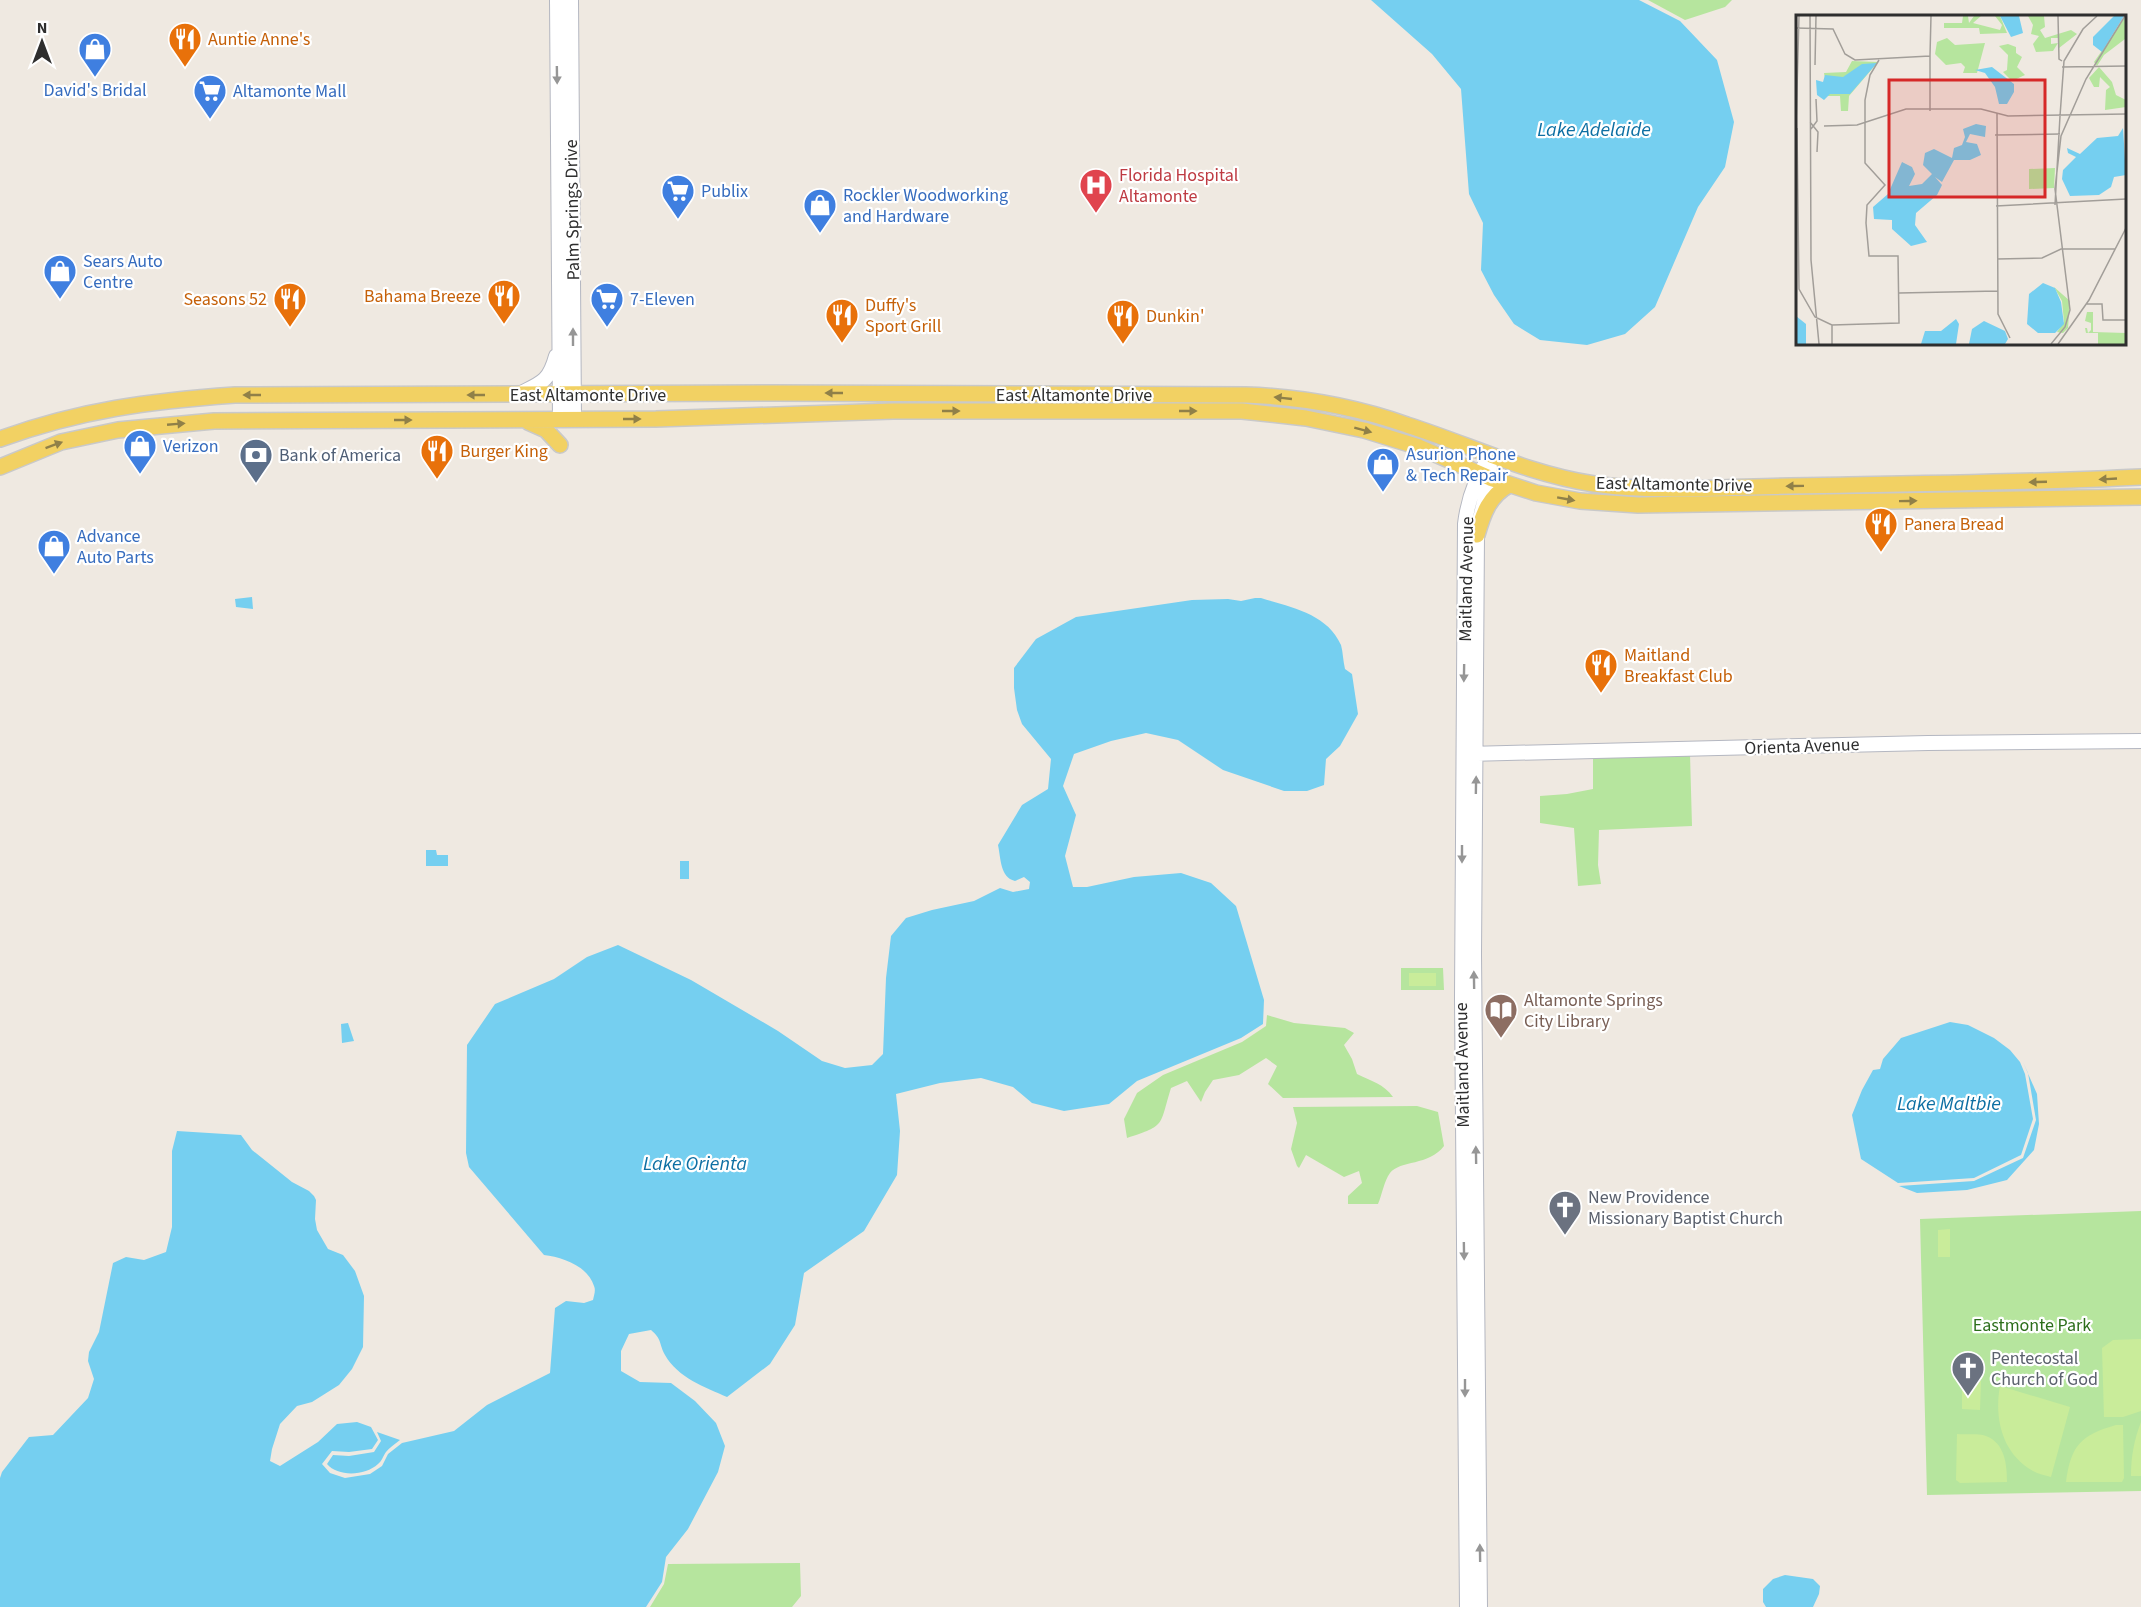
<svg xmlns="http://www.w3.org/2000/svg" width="2141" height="1607" font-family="'Source Sans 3',sans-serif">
<rect width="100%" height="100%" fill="#efe9e1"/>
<!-- green -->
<path fill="#b6e59e" d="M1648,0H1732L1725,7L1685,20Z
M1690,754L1692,826L1599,830L1598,865L1601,884L1578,886L1574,828L1540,823V796L1567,794L1593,789V756Z
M1401,968H1443L1444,990H1401Z
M1267,1015L1294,1023L1345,1028L1354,1033L1344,1045L1352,1059L1357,1074C1371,1081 1384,1084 1393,1097L1283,1098L1268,1084L1277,1066L1266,1058L1239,1075L1213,1080L1205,1092L1201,1102L1187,1081L1171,1088C1159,1126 1167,1125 1127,1138L1124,1119L1137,1093L1163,1075L1242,1042L1266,1026Z
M1417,1106L1438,1112L1444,1146C1429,1166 1400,1160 1390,1173C1384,1181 1382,1195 1378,1204H1348V1196L1362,1183L1359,1171L1344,1177L1306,1155L1299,1168L1297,1166L1291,1149L1297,1123L1293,1107Z
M2141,1211V1491L1927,1495L1920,1219Z
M800,1563L801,1596L792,1607H650L664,1584L668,1564Z"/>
<!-- pitch -->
<path fill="#c9ec9a" d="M1409,973H1436V986H1409Z
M1950,1229V1257H1938V1230Z
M2141,1339V1411L2123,1417H2104L2102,1348L2113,1340Z
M1962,1381H1981L1980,1410L1962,1409Z
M2000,1386L2070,1407L2051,1477C2045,1475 2038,1474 2033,1471C2002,1454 1994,1418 2000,1386Z
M2141,1422V1476H2131C2131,1457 2134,1440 2141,1422Z
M2116,1425H2123L2124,1478L2122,1482H2066C2071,1445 2081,1435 2116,1425Z
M1957,1434C1965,1435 1978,1433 1986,1436C2005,1443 2007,1465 2007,1482L1960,1483L1956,1480Z"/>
<!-- water -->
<path fill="#75cff0" d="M1371,0H1639L1680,21L1717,60L1734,122L1725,167L1698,207L1655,307L1625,334L1587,345L1540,340L1514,324L1494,295L1481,270L1483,223L1469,194L1461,89L1432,54Z
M252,597L253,609L236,607L235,599Z
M1255,598H1261C1290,607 1327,613 1341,645C1343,652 1343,661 1345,669L1352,674L1358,714L1340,746L1326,759L1324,785L1307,791H1284L1223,770L1178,740L1146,733L1111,741L1074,754L1063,786L1076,815L1065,856L1073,887H1087L1134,877L1181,873L1211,883L1236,906L1264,1000L1263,1024L1241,1038L1137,1081L1109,1104L1064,1111L1032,1103L1013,1087L981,1078L940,1083L896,1094L900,1131L897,1175L864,1231L804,1273L795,1325L770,1364L727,1397C705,1387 678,1378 665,1355C659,1344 662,1339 651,1330L629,1334L621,1351V1371L640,1382L671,1383L695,1401L716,1423L725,1446L718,1472L688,1529L666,1557L662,1582L646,1607H0V1478L2,1472L29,1437L53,1435L88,1398L94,1379L88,1361L89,1352L99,1332L113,1263L126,1257L144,1260L166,1252L172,1227V1151L177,1131L241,1135L252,1150L292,1182L309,1191L314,1196L316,1200L315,1219L317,1230L328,1249L343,1255L355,1271L364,1296L363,1347L352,1369L339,1385L312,1402L297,1406L280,1424L272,1449L270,1461L280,1466L318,1442L337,1424L357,1422L371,1427L378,1440L372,1449L349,1452L332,1451L322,1464L330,1473L345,1478L370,1474L382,1466L388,1454L402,1443L454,1431L487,1405L550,1373L555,1308L566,1301L584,1303L593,1300C594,1295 596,1290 594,1286C588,1266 562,1257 544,1255L469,1167L466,1153L467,1045L495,1004L554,979L587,957L618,945L691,980L778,1031L822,1061L845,1068L872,1065L883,1054L886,978L891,936L906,918L932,910L974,901L1000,888L1013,892L1029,889L1030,882L1024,877L1015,881C1000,877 1001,859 998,845L1022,805L1048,789L1051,759L1022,724L1017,710L1014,688V668L1036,639L1076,617L1192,600L1228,599L1241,601Z
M426,850H436L437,855H448V866H426Z
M680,861H689V879H680Z
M1950,1022L1968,1025L1994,1038L2010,1050L2020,1062L2025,1074L2033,1119L2021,1155L1974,1178L1898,1183L1861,1159L1852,1115L1862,1090L1873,1070L1880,1069L1883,1059L1901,1038Z
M348,1023L354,1041L342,1043L341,1024Z
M2023,1062L2037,1094L2039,1124L2034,1150L2007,1180L1967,1190L1917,1193L1899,1186L1974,1181L2023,1158L2036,1120L2028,1073Z
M377,1432L400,1440C395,1444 389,1448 386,1452C383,1456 382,1461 378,1464C365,1476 338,1477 327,1464L333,1455L349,1456L374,1452L381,1441Z
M1785,1575L1813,1579L1820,1586L1819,1594L1813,1607H1766L1763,1602V1589L1773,1579Z"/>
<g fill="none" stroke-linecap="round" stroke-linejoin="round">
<!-- secondary casing -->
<g stroke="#b4b7c1" stroke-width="16">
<path id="secondary" d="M557,0L560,419
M571,0L574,419
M519,394C541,383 549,382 556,356
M1468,754L1928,743L2141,741
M1467,1607L1462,998L1465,524C1468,499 1476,477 1490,456
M1480,1607L1474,954L1477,535C1480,512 1489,490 1490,467"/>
</g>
<!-- primary casing -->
<g stroke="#c9c9c9" stroke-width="18">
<path id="primary" d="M528,422L546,430L560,445
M0,439C80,410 150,401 235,395L774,393L1246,395C1301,397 1356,407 1407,425C1470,445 1528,474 1594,484C1655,493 1728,487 1790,486C1907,484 2024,483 2141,477
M0,467L61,442L118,430L214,421L656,419L893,411H1242L1306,418L1364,430L1419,447L1490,478L1536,493L1580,501L1638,505L2141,497
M1477,535C1483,514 1489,496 1509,485"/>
</g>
<!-- secondary -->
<use href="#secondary" stroke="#fff" stroke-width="14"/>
<!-- primary -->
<use href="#primary" stroke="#f2d163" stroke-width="15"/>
</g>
<!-- one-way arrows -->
<defs><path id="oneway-solid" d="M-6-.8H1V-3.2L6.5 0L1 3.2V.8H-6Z" transform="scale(1.5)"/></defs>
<g fill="#969696">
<use href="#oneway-solid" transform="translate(557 75) rotate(89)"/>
<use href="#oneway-solid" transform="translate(573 337) rotate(-90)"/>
<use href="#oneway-solid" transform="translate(1464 673) rotate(91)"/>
<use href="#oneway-solid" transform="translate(1476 785) rotate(-89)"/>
<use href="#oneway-solid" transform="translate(1462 854) rotate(90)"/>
<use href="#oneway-solid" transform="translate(1474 980) rotate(-91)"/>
<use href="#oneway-solid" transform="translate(1476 1155) rotate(-91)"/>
<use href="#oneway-solid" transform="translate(1464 1251) rotate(89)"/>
<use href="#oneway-solid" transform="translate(1465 1388) rotate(90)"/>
<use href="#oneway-solid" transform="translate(1480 1553) rotate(-91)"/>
</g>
<g fill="#908048">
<use href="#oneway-solid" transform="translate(834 393) rotate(-180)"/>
<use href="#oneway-solid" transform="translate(252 395) rotate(180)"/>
<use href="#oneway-solid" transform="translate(476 395) rotate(180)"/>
<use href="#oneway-solid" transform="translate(1283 398) rotate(-174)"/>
<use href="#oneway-solid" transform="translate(951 411)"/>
<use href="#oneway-solid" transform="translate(1188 411)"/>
<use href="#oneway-solid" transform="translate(632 419)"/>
<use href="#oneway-solid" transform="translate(403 420)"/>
<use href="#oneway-solid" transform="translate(176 424) rotate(-5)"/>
<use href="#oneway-solid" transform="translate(1363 430) rotate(15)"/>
<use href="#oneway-solid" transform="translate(54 445) rotate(-20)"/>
<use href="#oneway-solid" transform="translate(2108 479) rotate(177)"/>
<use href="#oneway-solid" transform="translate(2038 482) rotate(178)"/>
<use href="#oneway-solid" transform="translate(1795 486) rotate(179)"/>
<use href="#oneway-solid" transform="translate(1566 499) rotate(10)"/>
<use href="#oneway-solid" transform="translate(1908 501) rotate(-1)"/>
</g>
<!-- icons -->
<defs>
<g id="restaurant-pin" transform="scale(1.725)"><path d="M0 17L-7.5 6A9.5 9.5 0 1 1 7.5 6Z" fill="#e8710a" stroke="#fff"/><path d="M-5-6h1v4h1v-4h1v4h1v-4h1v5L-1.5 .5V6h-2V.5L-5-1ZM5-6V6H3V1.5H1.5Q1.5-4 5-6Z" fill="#fff"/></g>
<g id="shop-pin" transform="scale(1.725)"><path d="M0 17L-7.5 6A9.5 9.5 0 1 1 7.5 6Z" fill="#3f7fe0" stroke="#fff"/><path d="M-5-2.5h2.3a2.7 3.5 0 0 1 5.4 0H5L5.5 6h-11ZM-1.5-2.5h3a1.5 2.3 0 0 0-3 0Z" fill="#fff"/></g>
<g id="supermarket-pin" transform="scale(1.725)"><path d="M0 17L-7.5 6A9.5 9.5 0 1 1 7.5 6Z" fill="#3f7fe0" stroke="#fff"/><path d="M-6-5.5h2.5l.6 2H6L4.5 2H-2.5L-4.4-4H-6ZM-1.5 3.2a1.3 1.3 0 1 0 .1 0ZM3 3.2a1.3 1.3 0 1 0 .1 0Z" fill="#fff"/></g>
<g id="hospital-pin" transform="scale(1.725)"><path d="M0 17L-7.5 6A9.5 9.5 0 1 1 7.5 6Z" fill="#e0444e" stroke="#fff"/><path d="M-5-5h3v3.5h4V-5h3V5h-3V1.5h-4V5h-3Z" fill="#fff"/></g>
<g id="bank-pin" transform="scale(1.725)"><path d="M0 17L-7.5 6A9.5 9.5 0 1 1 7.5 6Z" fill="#5c6f8a" stroke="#fff"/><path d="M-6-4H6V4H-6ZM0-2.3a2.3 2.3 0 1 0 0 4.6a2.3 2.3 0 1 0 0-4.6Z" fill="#fff"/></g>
<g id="library-pin" transform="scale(1.725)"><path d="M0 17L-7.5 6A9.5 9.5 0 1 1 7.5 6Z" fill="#8d6e63" stroke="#fff"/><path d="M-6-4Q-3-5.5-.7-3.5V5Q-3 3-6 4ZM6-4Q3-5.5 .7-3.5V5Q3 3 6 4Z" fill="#fff"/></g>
<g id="church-pin" transform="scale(1.725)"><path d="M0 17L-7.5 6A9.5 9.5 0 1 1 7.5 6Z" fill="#6b7280" stroke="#fff"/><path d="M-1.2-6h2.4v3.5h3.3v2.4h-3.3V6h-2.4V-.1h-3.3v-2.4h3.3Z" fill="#fff"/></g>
</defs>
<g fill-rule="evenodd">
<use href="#restaurant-pin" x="185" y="39"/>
<use href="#shop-pin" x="95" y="49"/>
<use href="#supermarket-pin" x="210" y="91"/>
<use href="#hospital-pin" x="1096" y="185"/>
<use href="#supermarket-pin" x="678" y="191"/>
<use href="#shop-pin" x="820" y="205"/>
<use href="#shop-pin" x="60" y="271"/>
<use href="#restaurant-pin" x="504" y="296"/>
<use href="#restaurant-pin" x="290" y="299"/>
<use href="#supermarket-pin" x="607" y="299"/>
<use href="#restaurant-pin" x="842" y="315"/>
<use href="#restaurant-pin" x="1123" y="316"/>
<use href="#shop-pin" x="140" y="446"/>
<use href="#restaurant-pin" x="437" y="451"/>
<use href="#bank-pin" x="256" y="455"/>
<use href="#shop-pin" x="1383" y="464"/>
<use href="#restaurant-pin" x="1881" y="524"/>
<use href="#shop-pin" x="54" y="546"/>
<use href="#restaurant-pin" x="1601" y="665"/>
<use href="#library-pin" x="1501" y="1010"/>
<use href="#church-pin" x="1565" y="1207"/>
<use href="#church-pin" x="1968" y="1368"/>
</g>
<g text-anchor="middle" stroke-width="4.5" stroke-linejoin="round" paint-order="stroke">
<!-- food labels -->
<g font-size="18" fill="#c56008" stroke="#fff" text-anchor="start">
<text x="208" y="45">Auntie Anne's</text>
<text x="481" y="302" text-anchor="end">Bahama Breeze</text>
<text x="267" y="305" text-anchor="end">Seasons 52</text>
<text x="865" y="311">Duffy's<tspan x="865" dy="21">Sport Grill</tspan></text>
<text x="1146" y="322">Dunkin'</text>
<text x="460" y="457">Burger King</text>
<text x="1904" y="530">Panera Bread</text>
<text x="1624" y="661">Maitland<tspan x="1624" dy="21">Breakfast Club</tspan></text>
</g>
<!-- shop labels -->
<g font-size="18" fill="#366cbe" stroke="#fff" text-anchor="start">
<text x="95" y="96" text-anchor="middle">David's Bridal</text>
<text x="233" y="97">Altamonte Mall</text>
<text x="701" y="197">Publix</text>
<text x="843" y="201">Rockler Woodworking<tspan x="843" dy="21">and Hardware</tspan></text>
<text x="83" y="267">Sears Auto<tspan x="83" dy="21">Centre</tspan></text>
<text x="630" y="305">7-Eleven</text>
<text x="163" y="452">Verizon</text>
<text x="1406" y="460">Asurion Phone<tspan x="1406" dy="21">&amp; Tech Repair</tspan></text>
<text x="77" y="542">Advance<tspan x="77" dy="21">Auto Parts</tspan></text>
</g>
<!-- health labels -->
<g font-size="18" fill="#be3a42" stroke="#fff" text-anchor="start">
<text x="1119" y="181">Florida Hospital<tspan x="1119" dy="21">Altamonte</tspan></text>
</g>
<!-- street labels -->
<g font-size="18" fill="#2e2e2e" stroke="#fff">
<text transform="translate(572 210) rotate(-91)" y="6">Palm Springs Drive</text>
<text x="588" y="401">East Altamonte Drive</text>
<text x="1074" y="401">East Altamonte Drive</text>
<text transform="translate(1674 484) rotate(1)" y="6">East Altamonte Drive</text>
<text transform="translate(1466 579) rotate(-89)" y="6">Maitland Avenue</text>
<text transform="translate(1802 746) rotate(-2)" y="6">Orienta Avenue</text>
<text transform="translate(1462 1065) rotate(-91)" y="6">Maitland Avenue</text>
</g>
<!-- service labels -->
<g font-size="18" fill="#4e5e75" stroke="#fff" text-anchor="start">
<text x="279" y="461">Bank of America</text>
</g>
<!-- education labels -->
<g font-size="18" fill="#785e54" stroke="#fff" text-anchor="start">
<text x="1524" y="1006">Altamonte Springs<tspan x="1524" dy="21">City Library</tspan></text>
</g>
<!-- worship labels -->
<g font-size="18" fill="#5b616d" stroke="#fff" text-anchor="start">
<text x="1588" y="1203">New Providence<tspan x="1588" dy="21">Missionary Baptist Church</tspan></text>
<text x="1991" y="1364">Pentecostal<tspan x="1991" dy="21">Church of God</tspan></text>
</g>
<!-- park labels -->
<g font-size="18" fill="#2c6e1b" stroke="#fff">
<text x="2032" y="1331">Eastmonte Park</text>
</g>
<!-- water labels -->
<g font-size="20" font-style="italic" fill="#0d6fa3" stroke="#fff">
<text x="1594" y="136">Lake Adelaide</text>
<text x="1949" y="1110">Lake Maltbie</text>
<text x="695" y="1170">Lake Orienta</text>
</g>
</g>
<!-- overview -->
<g transform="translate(1796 15)">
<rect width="330" height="330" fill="#efe9e1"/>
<path d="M167,1H172L173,8L178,1H185L177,8L204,15L206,10L199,1H204L211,18L184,19L183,13H148V8H166ZM232,1H248L249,12L244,15L249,23L275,15L281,19L263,33V23H255V29L262,28L257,36L240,37L237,29L243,21L235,19L237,10ZM330,1L329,24L308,40L301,51L298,47ZM151,23L159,30L189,28L181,58H167L169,52L165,48L150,50L139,39L141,27ZM212,29L220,32V38L226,42L221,52L229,60L216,66L207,57L211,55L212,40L203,31ZM56,46L82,47L53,81L52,96H45L44,81H32L28,58L50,57ZM303,52L316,67L320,80L330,85V92L309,95L310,75L314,72L304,62L303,72H298L293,63ZM259,153L258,173L233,174V154ZM258,272L274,286L272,313L267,318L261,317L268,307L266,286ZM291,297H297V317L330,318V329H302V318H290L289,313H285H291L292,318L295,315V308L289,306Z" fill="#b6e59e"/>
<path d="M204,1H223L227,18L215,22ZM318,1H328L306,37L297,30V22ZM81,48L54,79H34L28,85L21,80L20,65L27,67L29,60L47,62L66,49ZM196,52L218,69V77L211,89H203L199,72L189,58L179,55ZM180,109L190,111L189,122L174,119L170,127L181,129L185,140L174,145H158L146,167L139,162L146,170L141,180L120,198L119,210L131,227L115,231L96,214V205L78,204L77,192L92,179L106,147L116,152L119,159L113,171L126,169L136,159L127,150L129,138L138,134L156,143L158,133L166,130L169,122L167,114ZM327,113L330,160L318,162L315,172L303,180L274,181L266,164L267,155L280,142L272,138L271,133L284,139L301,123L322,121ZM247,268L259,273L265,287L268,309L259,318H242L231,309L233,279ZM0,301L10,309V329H0ZM160,304L163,309L160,329H125L129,316H145ZM188,306L209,316L212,324L209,329H173L176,314Z" fill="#75cff0"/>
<path fill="none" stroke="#a29e99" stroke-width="1.5" d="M14,1L15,245L23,329M262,1L263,44L266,46M0,13L37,14L49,39L59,45L134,41M134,40L135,1M19,50L20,1M266,52L330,51M134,96V40M201,98L202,299L214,323M264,101L268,46L287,14L301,1M14,107L22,117L21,137M0,111L3,1M28,111L61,110L110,94H185L212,101L330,99M1,113L3,274L19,302L36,310V329M15,114L21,106L20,84M199,120L264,119M259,190L264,101M200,191L330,184M201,244L246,243L265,234H319M103,278L202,276M290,289H306L307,305H330M36,310L103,308L102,241H73L70,208L71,190L89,170L69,148V85L74,60L83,45M255,329L269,312L274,295L259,174L265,121L290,64L329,1M262,329L293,285L330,213"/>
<path fill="#d62828" fill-opacity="0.15" stroke="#d62828" stroke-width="3" d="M93,65H249V182H93Z"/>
<rect width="330" height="330" fill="none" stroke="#2e2e2e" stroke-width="3"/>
</g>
<!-- north arrow -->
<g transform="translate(42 42)" stroke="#ffffff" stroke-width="4.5" paint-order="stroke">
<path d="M0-4.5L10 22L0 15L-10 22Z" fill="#2e2e2e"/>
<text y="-9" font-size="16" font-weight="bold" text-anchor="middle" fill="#2e2e2e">N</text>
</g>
</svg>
